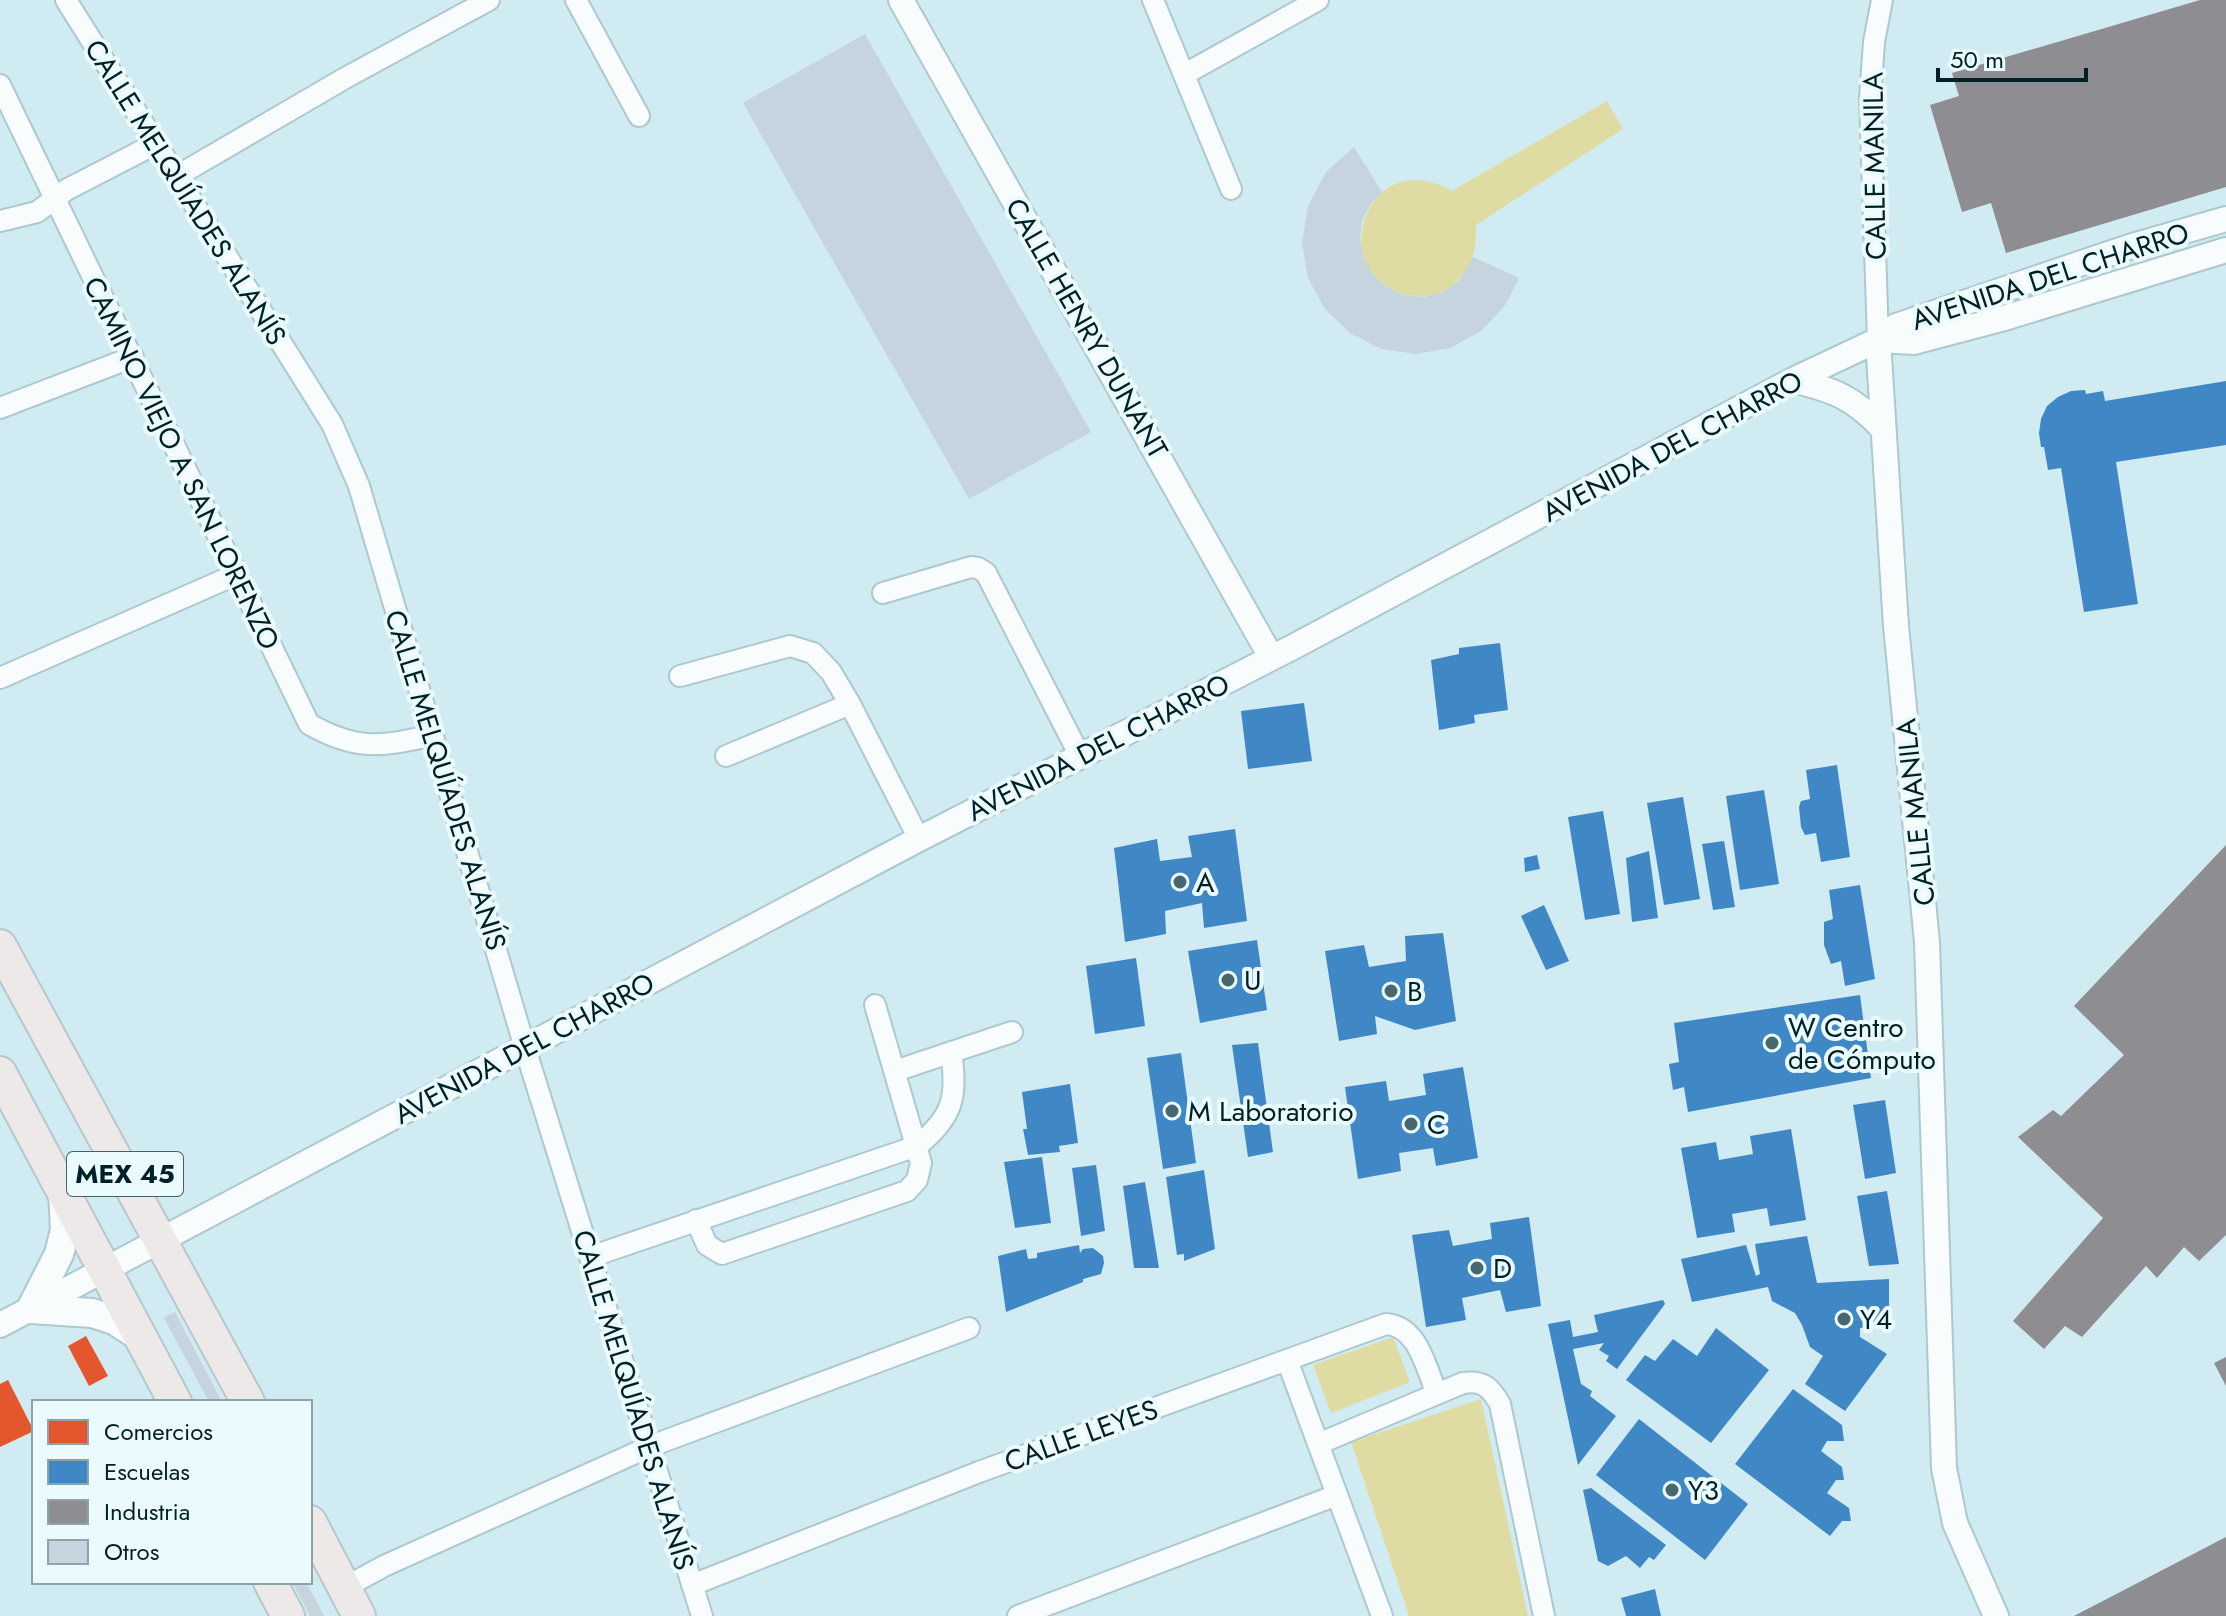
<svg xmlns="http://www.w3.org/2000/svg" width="2226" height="1616" font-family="Jost,sans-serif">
<rect width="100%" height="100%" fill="#d0ebf1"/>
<!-- green -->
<path fill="#dfdca3" d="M1607,101L1623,129L1476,225C1477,252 1471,272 1449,288C1437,296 1422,297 1408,295C1324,283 1362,140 1452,191Z
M1393,1337L1410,1382L1331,1413L1313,1365Z
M1481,1399L1528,1616H1409L1351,1442Z"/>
<!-- shops -->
<path fill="#e4572e" d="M86,1336L108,1376L89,1386L68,1346Z
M8,1380L34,1431L0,1447V1384Z"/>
<!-- schools -->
<path fill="#3f88c5" d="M2226,381V445L2116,462L2138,604L2084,612L2061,468L2048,470L2044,447H2041L2039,433L2041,419L2047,406L2058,397L2071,391L2085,390L2086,394L2103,391L2105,401Z
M1500,643L1508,710L1474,715L1475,723L1439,730L1431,660L1459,654V648Z
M1304,703L1312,761L1248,769L1241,711Z
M1837,765L1850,857L1821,862L1816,833L1805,835L1801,827L1799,807L1801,801L1810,799L1806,770Z
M1764,790L1779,884L1740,890L1726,796Z
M1683,797L1700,899L1664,905L1647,803Z
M1603,811L1620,914L1585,920L1568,817Z
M1235,829L1247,921L1204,928L1202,903L1165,911L1166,934L1125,942L1114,848L1157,839L1160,861L1192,857L1188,836Z
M1724,841L1735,907L1713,910L1702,844Z
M1649,851L1658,918L1632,922L1626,858Z
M1537,855L1540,869L1525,872L1524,858Z
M1860,885L1875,979L1845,986L1841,961L1831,964L1824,945V922L1833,919L1829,890Z
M1544,905L1569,961L1546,970L1521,916Z
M1443,933L1456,1021L1415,1030L1375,1016L1377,1034L1339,1041L1325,951L1364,945L1369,967L1406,961L1405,936Z
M1257,940L1267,1010L1200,1023L1188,951Z
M1136,958L1145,1026L1095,1034L1086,966Z
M1860,995L1871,1078L1688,1112L1684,1087L1673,1090L1669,1064L1679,1062L1674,1023Z
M1258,1043L1273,1152L1248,1157L1232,1045Z
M1181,1053L1196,1163L1163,1169L1147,1058Z
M1463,1067L1478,1158L1436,1166L1433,1148L1399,1153L1401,1171L1358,1179L1345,1087L1386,1081L1389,1101L1426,1095L1423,1074Z
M1070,1084L1078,1143L1059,1146L1060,1152L1028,1155L1023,1129H1027L1022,1092Z
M1885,1100L1896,1173L1865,1179L1853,1105Z
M1791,1129L1806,1220L1770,1226L1767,1208L1732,1214L1735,1232L1697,1238L1681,1148L1716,1142L1719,1160L1753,1154L1750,1136Z
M1042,1157L1051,1223L1015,1228L1004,1162Z
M1096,1165L1105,1231L1081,1236L1072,1168Z
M1204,1170L1215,1249L1184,1261V1254L1177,1255L1166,1177Z
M1145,1182L1159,1268H1134L1123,1186Z
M1887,1191L1899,1264L1869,1266L1857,1196Z
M1529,1217L1541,1306L1506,1312L1500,1290L1462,1298L1466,1320L1426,1327L1412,1235L1449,1230L1453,1246L1492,1239L1490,1223Z
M1807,1236L1817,1283L1889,1279V1325L1860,1328V1337L1887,1354L1845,1411L1805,1384L1823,1356L1810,1347L1802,1325L1795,1313L1772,1301L1768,1287L1692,1302L1681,1259L1746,1245L1756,1276L1760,1274L1755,1244Z
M1079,1245L1080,1253L1083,1249L1093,1248L1103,1256L1104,1263L1101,1274L1083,1279V1282L1006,1312L998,1256L1026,1249L1028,1259L1037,1258V1253Z
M1663,1300L1665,1304L1617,1369L1606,1361L1609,1356L1599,1350L1604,1343L1573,1349L1581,1384L1592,1391L1590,1396L1616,1416L1578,1465L1548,1324L1570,1320L1573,1337L1598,1332L1594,1315Z
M1716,1328L1769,1370L1711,1443L1626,1380L1645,1355L1655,1361L1673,1339L1697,1356Z
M1793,1389L1842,1425L1844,1441H1827L1821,1451L1842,1467L1844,1480H1836L1827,1493L1849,1508L1851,1521H1842L1830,1536L1735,1464Z
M1639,1419L1748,1504L1705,1560L1596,1475Z
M1591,1488L1666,1545L1654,1560L1649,1557L1640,1568L1626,1556L1608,1566L1598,1561L1583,1490Z
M1655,1589L1661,1616H1626L1621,1598Z"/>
<!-- industry -->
<path fill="#8d8d92" d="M2200,0H2226V187L2006,253L1991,203L1962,212L1930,105L1959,96L1952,73Z
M2226,845V1235L2199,1261L2184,1247L2157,1278L2146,1266L2082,1337L2065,1326L2044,1349L2013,1321L2103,1218L2018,1137L2053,1110L2061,1116L2124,1055L2074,1006Z
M2226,1357V1386L2214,1363Z
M2226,1537V1616H2074Z"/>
<!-- building -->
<path fill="#c5d4de" d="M865,34L1091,432L969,499L743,103Z
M1354,147L1382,192L1370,205L1362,221L1360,239L1363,256L1371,272L1385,286L1403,295L1424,297L1443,292L1460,280L1473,257L1519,278L1504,307L1481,331L1450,348L1416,354L1381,349L1350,333L1325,309L1308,278L1302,243L1308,206L1326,172Z
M175,1312L222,1402H209L164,1318Z
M292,1582H306L324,1616H310Z"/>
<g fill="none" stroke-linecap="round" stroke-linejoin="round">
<!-- minor casing -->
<g stroke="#adc9cf" stroke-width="24">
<path id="minor" d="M66,0L332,424L359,486L525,1048L702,1616
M576,0L639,116
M1153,0L1231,189
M1185,74L1318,0
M0,85L309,724C356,751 382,747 433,735
M177,176L347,77L489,0
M0,221L37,212L66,190L155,144
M1878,340L1870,99L1874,42L1882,0
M0,408L133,357
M883,593L971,567L978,568L986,573L1080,756
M680,676L790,646L813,653L831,672L850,704L919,839
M0,678L235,575
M726,756L850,704
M895,1071L1012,1032
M696,1220L707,1245L722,1254L907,1191L917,1180L921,1163L875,1005
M590,1257L917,1146C953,1117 958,1097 951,1052
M1287,1360L1382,1616
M1318,1444L1463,1383C1483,1380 1490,1387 1500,1404L1544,1616
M692,1585L979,1472L1386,1324C1418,1326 1426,1368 1437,1394
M344,1588L384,1566L651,1446L969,1328
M1018,1616L1337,1495"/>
</g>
<!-- tertiary casing -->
<g stroke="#adc9cf" stroke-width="28">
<path id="tertiary" d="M901,0L1271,657
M1878,340L1896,626L1927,942L1944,1468L1955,1523L1996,1616
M1878,340L1896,326L2129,247L2226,219
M1793,380C1833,390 1853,397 1882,428
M0,1325L919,839L1293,647L1793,380L1878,340L1914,342L2001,319L2226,250"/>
</g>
<!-- secondary casing -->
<g stroke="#adc9cf" stroke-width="32">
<path id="secondary" d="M63,1191L65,1230L59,1254L31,1309L92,1313L114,1320L142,1338"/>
</g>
<!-- primary casing -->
<g stroke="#b7c7cb" stroke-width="36">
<path id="primary" d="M0,946L248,1402
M0,1073L175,1402
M310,1522L359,1616
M270,1582L288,1616"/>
</g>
<!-- minor -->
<use href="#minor" stroke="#f8fcfd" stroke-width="20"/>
<!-- tertiary -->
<use href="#tertiary" stroke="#f8fcfd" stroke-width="24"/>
<!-- secondary -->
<use href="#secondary" stroke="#f8fcfd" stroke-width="28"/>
<!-- primary -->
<use href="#primary" stroke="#ede9e8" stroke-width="32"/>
</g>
<!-- markers -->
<g fill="#49676e" stroke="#eafafd" stroke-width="3">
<circle cx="1180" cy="882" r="8"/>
<circle cx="1228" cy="980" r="8"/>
<circle cx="1391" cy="991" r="8"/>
<circle cx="1772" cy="1043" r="8"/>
<circle cx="1172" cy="1111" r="8"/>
<circle cx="1411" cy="1124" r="8"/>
<circle cx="1477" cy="1268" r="8"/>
<circle cx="1844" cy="1319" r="8"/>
<circle cx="1672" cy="1490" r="8"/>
</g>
<g text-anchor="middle" stroke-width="8" stroke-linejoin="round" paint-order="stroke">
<!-- shield labels -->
<rect fill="#eafafd" stroke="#466167" stroke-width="2" x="67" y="1152" width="116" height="44" rx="6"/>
<g font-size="26" font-weight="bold" fill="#002027">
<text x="125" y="1183">MEX 45</text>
</g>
<!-- street labels -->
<g font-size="28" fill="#002027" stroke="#eafafd">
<text transform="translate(1874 166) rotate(-91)" y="10">CALLE MANILA</text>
<text transform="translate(186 192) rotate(58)" y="10">CALLE MELQUÍADES ALANÍS</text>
<text transform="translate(2050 276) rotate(-18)" y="10">AVENIDA DEL CHARRO</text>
<text transform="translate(1087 328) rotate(60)" y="10">CALLE HENRY DUNANT</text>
<text transform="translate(1672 446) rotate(-28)" y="10">AVENIDA DEL CHARRO</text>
<text transform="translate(182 463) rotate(64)" y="10">CAMINO VIEJO A SAN LORENZO</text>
<text transform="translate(1098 747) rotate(-27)" y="10">AVENIDA DEL CHARRO</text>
<text transform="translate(446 780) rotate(73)" y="10">CALLE MELQUÍADES ALANÍS</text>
<text transform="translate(1915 812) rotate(-96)" y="10">CALLE MANILA</text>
<text transform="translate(524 1048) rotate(-28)" y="10">AVENIDA DEL CHARRO</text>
<text transform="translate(634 1400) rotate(73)" y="10">CALLE MELQUÍADES ALANÍS</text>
<text transform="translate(1081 1435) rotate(-20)" y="10">CALLE LEYES</text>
</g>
<!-- poi labels -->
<g font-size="28" fill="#002027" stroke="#eafafd" text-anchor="start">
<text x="1196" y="892">A</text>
<text x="1244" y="990">U</text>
<text x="1407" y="1001">B</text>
<text x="1788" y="1037">W Centro<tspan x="1788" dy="32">de Cómputo</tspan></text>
<text x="1188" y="1121">M Laboratorio</text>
<text x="1427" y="1134">C</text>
<text x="1493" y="1278">D</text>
<text x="1860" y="1329">Y4</text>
<text x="1688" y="1500">Y3</text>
</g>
</g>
<!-- legend -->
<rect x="32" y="1400" width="280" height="184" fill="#eafafd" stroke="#8ca3a7" stroke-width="2"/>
<rect x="48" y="1420" width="40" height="24" fill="#e4572e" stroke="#8ca3a7" stroke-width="2"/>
<text x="104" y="1440" font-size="24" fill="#002027">Comercios</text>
<rect x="48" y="1460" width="40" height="24" fill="#3f88c5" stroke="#8ca3a7" stroke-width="2"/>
<text x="104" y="1480" font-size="24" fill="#002027">Escuelas</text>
<rect x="48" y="1500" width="40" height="24" fill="#8d8d92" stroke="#8ca3a7" stroke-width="2"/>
<text x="104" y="1520" font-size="24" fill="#002027">Industria</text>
<rect x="48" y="1540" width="40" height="24" fill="#c5d4de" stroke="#8ca3a7" stroke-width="2"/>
<text x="104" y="1560" font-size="24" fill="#002027">Otros</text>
<!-- scale -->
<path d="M1938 68v12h148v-12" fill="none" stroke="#002027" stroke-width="4"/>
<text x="1950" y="68" font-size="24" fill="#002027" stroke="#eafafd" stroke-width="6" paint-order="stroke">50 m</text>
</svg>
